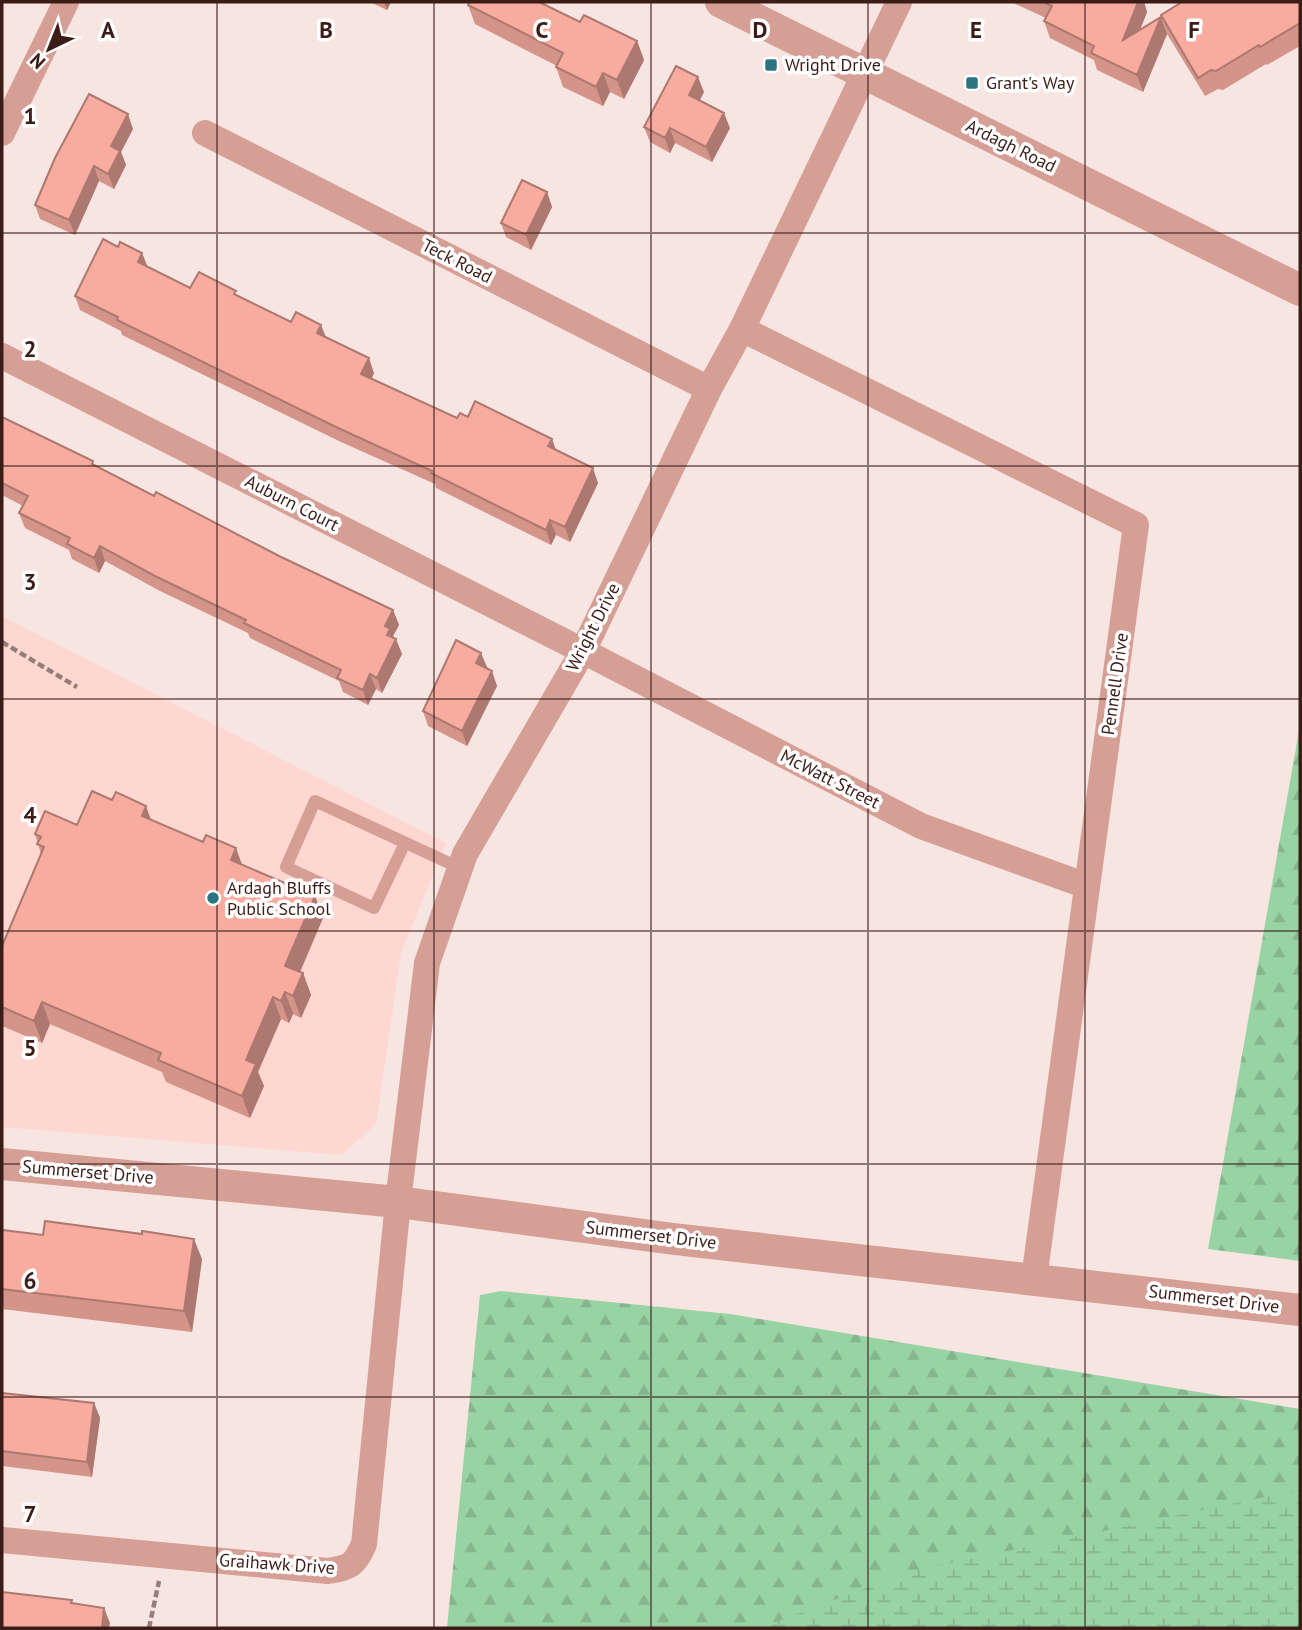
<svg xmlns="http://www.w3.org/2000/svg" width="1302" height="1630" font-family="'PT Sans',sans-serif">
<defs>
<pattern id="forest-firs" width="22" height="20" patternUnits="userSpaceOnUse" patternTransform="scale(1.75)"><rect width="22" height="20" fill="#98d3a3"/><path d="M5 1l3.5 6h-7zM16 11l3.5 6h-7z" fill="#84b58c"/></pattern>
<pattern id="wetland-marsh" width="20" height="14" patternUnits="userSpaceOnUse" patternTransform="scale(1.75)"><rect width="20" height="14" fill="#98d3a3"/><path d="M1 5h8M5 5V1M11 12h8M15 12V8" fill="none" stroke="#84b58c"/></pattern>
</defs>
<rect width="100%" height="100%" fill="#f7e5e2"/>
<!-- built -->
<path fill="#fed7d0" d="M2,616L446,843L401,953L376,1125L341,1155L2,1127Z"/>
<!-- forest -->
<path fill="url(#forest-firs)" d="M1300,725V1261L1208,1249Z
M501,1291L730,1314L1300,1409V1628H447L480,1295Z"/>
<!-- wetland -->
<path fill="url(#wetland-marsh)" d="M1294,1491L1300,1492V1628H760L912,1571Z"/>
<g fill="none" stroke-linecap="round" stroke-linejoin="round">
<!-- path -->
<path stroke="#967d79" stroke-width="4.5" stroke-dasharray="7 3.5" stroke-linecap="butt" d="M2,642L77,687
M149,1628L159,1581"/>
<!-- service -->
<path stroke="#d69f95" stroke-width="12" d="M405,843L374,908L286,867L315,801L460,868"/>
<!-- minor -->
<path stroke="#d69f95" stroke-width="26" d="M2,133L66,2
M205,133L709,389
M742,329L1136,525L1034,1279
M2,356L583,651L921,826L1087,886
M2,1540L328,1571C351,1567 354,1566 364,1544L398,1202L427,963L465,854L583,651L709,389L742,329L899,2"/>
<!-- tertiary -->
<path stroke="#d69f95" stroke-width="32" d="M721,2L1300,290
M2,1164L398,1202L674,1239L1300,1310"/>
</g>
<!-- wall -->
<path fill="#d49489" d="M370,2H391L387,10Z
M1011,2H1144L1147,12L1140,30L1161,17L1167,34L1143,92L1097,70L1094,60L1050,38L1044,21L1046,18Z
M1300,2V46L1267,65L1266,64L1223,90L1218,89L1205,96L1167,34L1161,15Z
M468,5L549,7L580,22L637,41L644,60L624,99L610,92L603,106L563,87L556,67L557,66L475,24Z
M704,92L699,100L730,128L712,162L675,143L670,153L650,142L644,127Z
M133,129L121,152L126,165L114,189L99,181L75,235L40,219L35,205Z
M547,192L552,207L531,250L506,237L501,223Z
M118,247L142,253L147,267L190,288L238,296L291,322L326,337L374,373L372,378L457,418L468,417L552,439L556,450L598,483L570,542L556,535L551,545L436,488L435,484L341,442L122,335L121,331L80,310L75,296Z
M2,417L154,496L393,610L399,625L393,636L402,654L382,693L376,689L368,705L343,692L339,681L250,638L248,633L160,591L105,561L99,573L72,559L69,550L25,528L19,513L23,506L2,495Z
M487,667L497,686L467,746L428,726L423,711Z
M151,820L242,864L315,896L323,918L300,972L303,973L311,995L301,1018L293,1014L289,1023L281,1019L258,1072L264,1086L250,1118L166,1082L162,1072L50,1024L42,1043L2,1026V946L41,854L35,834L77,825Z
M2,1230L202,1259L192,1332L2,1309Z
M2,1392V1393L94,1403L100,1418L92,1477L2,1466Z"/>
<!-- shaded-wall -->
<path fill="#ad786f" d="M384,2H391L387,10Z
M1138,2H1144L1147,12L1129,57L1123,40Z
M1161,17L1167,34L1143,92L1137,75Z
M637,41L644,60L624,99L617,80Z
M603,73L610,92L603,106L596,87Z
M698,77L704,92L695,110L689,95Z
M724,113L730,128L712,162L706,147Z
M128,114L133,129L121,152L126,165L114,189L108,174L111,146Z
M670,128L675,143L670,153L665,138Z
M94,166L99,181L75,235L69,220Z
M547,192L552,207L531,250L526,235Z
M142,253L148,268L138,262Z
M321,325L327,340L317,333Z
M369,358L374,373L367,388L361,374Z
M552,439L557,454L548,446Z
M593,468L598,483L570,542L565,527Z
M550,520L556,535L551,545L546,530Z
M100,546L105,561L99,573L94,558Z
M393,610L399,625L393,636L395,641L396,639L402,654L382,693L377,678L385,626Z
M481,653L487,667L481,678L476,663Z
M492,671L497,686L467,746L462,731Z
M370,674L376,689L368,705L363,690Z
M146,806L154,828L142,816Z
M236,848L244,870L231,860Z
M315,896L323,918L293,988L285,966Z
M303,973L311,995L301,1018L293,996Z
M285,992L293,1014L289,1023L281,1001Z
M273,997L281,1019L258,1072L264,1086L250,1118L242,1096L246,1060Z
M42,1002L50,1024L42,1043L34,1021Z
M194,1239L202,1259L192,1332L184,1311Z
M94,1403L100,1418L92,1477L87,1462Z
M104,1608L110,1623L109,1628H102Z"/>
<!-- building -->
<path fill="#f7ac9f" stroke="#ad786f" stroke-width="2" d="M470,2H542L541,3L580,22L584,15L637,41L617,80L603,73L596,87L556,67L563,53L468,5Z
M1043,2H1138L1123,40L1161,17L1137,75L1091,53L1094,46L1044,21L1052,6Z
M1182,2H1300V23L1260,47L1259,45L1216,71L1211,70L1198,78L1161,15Z
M676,66L698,77L689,95L724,113L706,147L670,128L665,138L644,127Z
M89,94L128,114L111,146L120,151L108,174L94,166L69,220L35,205L55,158Z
M522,180L547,192L526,235L501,223Z
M103,239L118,247L120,242L142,253L138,262L190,288L199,272L236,291L234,294L291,322L296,312L321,325L317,333L369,358L361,374L457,418L460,413L468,417L475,401L552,439L548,446L593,468L565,527L550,520L546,530L431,473L432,471L336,427L117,320L118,317L75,296Z
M2,417L93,461L92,464L154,496L156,492L279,556L393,610L385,626L390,629L387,635L396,639L377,678L370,674L363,690L337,678L341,670L244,623L246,620L155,576L100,546L94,558L67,544L70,538L19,513L28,496L2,483Z
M456,640L481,653L476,663L492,671L462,731L423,711Z
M92,791L112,800L116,792L146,806L142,816L203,842L206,835L236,848L231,860L315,896L285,966L303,973L293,996L285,992L281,1001L273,997L246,1060L256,1064L242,1096L158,1060L161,1053L42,1002L34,1021L2,1007V946L44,847L37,844L41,837L35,834L45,811L77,825Z
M45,1221L142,1234V1231L194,1239L184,1311L2,1289V1230L43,1235Z
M2,1393L94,1403L87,1462L2,1451Z
M2,1592L72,1600L71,1603L104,1608L102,1628H2Z"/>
<!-- grid -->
<path fill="none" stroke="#3b1c17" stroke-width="2" stroke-opacity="0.55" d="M217,2V1628M434,2V1628M651,2V1628M868,2V1628M1085,2V1628M2,233H1300M2,466H1300M2,699H1300M2,931H1300M2,1164H1300M2,1397H1300"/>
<!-- markers -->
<g fill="#2c747f" stroke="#fff" stroke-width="2.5">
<rect x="764" y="58" width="14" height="14" rx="3.5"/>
<rect x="965" y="76" width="14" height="14" rx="3.5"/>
<circle cx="213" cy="898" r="7"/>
</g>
<g text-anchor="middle" stroke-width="7" stroke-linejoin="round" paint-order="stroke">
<!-- poi labels -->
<g font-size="18" fill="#3b1c17" stroke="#fff" text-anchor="start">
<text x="785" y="71">Wright Drive</text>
<text x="986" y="89">Grant's Way</text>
<text x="227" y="894">Ardagh Bluffs<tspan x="227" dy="21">Public School</tspan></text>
</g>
<!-- street labels -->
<g font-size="18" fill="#3b1c17" stroke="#fff">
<text transform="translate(1011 146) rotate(26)" y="6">Ardagh Road</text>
<text transform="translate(457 261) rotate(27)" y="6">Teck Road</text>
<text transform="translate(292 503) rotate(27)" y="6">Auburn Court</text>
<text transform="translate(593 627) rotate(-63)" y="6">Wright Drive</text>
<text transform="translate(1115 684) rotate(-82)" y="6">Pennell Drive</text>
<text transform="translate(830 779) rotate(27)" y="6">McWatt Street</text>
<text transform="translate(88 1172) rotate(5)" y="6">Summerset Drive</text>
<text transform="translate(651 1235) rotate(7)" y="6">Summerset Drive</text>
<text transform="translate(1214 1299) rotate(7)" y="6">Summerset Drive</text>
<text transform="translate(277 1564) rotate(4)" y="6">Graihawk Drive</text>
</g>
</g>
<g font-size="23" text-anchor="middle" font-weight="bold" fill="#3b1c17" stroke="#fff" stroke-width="7" stroke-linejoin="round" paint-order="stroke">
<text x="108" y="38">A</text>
<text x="326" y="38">B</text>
<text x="542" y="38">C</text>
<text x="760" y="38">D</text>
<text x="976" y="38">E</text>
<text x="1194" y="38">F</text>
<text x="30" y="124">1</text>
<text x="30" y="357">2</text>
<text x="30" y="590">3</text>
<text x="30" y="823">4</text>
<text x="30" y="1056">5</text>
<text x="30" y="1289">6</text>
<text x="30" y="1522">7</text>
</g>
<!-- border -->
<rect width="1302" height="1630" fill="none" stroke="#3b1c17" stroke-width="7"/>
<!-- north arrow -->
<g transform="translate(49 49) rotate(223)" stroke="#ffffff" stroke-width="5" paint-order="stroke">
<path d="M0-5L12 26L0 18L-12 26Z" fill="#3b1c17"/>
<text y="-10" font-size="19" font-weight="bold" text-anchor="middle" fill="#3b1c17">N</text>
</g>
</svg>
